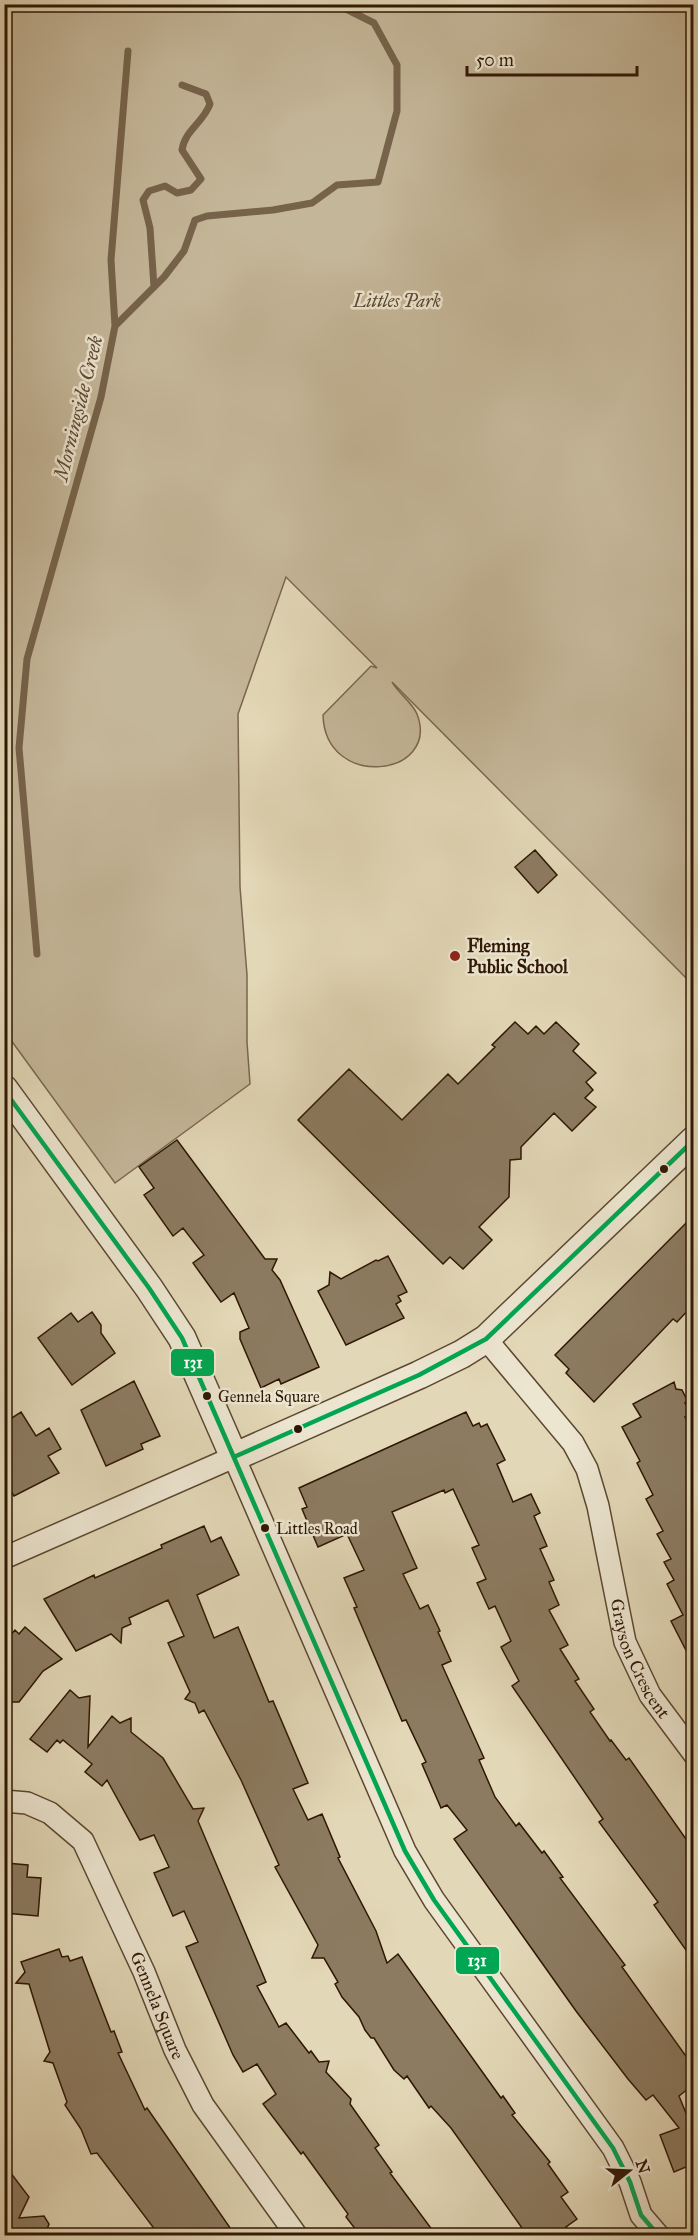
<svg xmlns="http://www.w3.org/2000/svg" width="698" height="2240" font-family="'IM FELL Great Primer',serif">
<rect width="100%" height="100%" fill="#e2d7b6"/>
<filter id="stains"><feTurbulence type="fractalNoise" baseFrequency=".00333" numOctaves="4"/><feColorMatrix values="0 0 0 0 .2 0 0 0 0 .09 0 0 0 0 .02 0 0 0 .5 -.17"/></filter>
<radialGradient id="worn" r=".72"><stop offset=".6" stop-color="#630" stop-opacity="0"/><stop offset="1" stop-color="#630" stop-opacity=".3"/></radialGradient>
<!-- green -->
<path fill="#c4b698" stroke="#7a664e" stroke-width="1.5" d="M4,5H693V985L392,682C397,692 412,702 417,714C441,777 325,791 323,715L371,666L377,668L286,577L238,714L240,887L247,975V1042L250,1084L115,1183L5,1032Z"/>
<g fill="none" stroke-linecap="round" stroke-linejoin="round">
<!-- stream -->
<path stroke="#76634a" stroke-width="7" d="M154,287L150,228L143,200L149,191L165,186L177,193L191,190L201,179L182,150C185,130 203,123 210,104L206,94L182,85
M115,326L111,260L128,51
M37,954L19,748L27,659L101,397L115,326L164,277L184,251L195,220L207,216L273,210L312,203L337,185L378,182L397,111V65L374,23L336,4"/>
</g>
<!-- building -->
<path fill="#8c7b61" stroke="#2f1704" stroke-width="1.5" d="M535,850L557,875L538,893L515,867Z
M515,1022L528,1034L536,1026L544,1034L556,1022L579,1044L573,1051L596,1073L586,1082L593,1090L585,1098L596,1107L572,1131L554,1113L521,1147V1159L510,1160L509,1197L479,1227L492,1240L463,1269L450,1257L443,1264L298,1120L349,1069L402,1120L448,1074L458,1084L495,1047L492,1045Z
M177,1140L265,1259H277L272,1270L280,1280L319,1367L281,1384L279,1379L261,1388L240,1339V1332L249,1328L234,1293L221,1302L193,1263L204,1255L183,1228L173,1236L144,1195L154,1188L139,1167Z
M693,1216V1305L677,1322L673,1319L594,1402L566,1373L569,1369L555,1355Z
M388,1256L407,1292L398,1296L401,1301L396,1304L404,1318L346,1345L318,1291L329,1285L330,1272L341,1279L376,1260L378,1261Z
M92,1312L101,1325V1333L115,1353L72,1385L38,1338L71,1313L78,1322Z
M134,1381L160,1436L141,1444L143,1449L106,1466L81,1410Z
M674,1382L676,1389L682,1390L687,1400L685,1403L692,1414L685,1417L693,1433V1664L671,1621L683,1615L667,1584L674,1580L664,1562L671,1559L657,1534L663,1531L646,1499L653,1495L637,1463L640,1461L622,1427L641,1417L633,1404Z
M21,1412L36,1436L49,1428L61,1449L48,1456L59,1473L14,1496L4,1480V1423Z
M466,1412L473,1426L479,1423L481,1427L487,1424L505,1460L497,1464L513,1502L531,1494L540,1513L534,1516L547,1546L540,1549L554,1580L549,1582L559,1605L549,1610L568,1645L560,1649L579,1679L575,1681L594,1709L590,1712L610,1741L611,1740L626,1760L629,1758L693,1849V1960L654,1905L658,1902L599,1822L603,1819L512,1686L519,1681L501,1647L511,1641L495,1606L489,1609L477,1583L486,1579L472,1548L479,1545L453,1489L445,1493L444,1490L392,1512L417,1568L403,1574L420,1609L428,1605L440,1631L438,1632L451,1661L442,1665L484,1758L479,1760L495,1797L516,1826L519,1823L542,1853L544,1851L563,1877L560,1878L625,1965L622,1967L693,2066V2085L679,2096L690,2123L693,2122V2164L674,2172L660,2135L679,2128L653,2095L646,2100L628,2079L576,2011L454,1839L467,1830L447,1805L441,1808L422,1764L426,1762L406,1720L402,1721L354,1608L357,1607L344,1578L364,1570L347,1534L318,1547L302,1509L307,1507L299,1488Z
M204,1526L211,1542L221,1537L239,1575L197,1595L214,1638L238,1627L269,1702L273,1701L308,1783L293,1789L308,1820L322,1814L340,1857L338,1858L376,1931L387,1963L398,1954L501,2098L503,2096L515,2113L512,2115L550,2162L548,2164L568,2192L561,2197L577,2219L566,2227L572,2235H527L451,2128L431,2106L429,2108L407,2076L404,2079L394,2070L374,2038H371L365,2030L359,2017L342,1997L335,1984L338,1982L324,1958H312L318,1945L275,1867L279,1865L241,1780L204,1710L199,1713L195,1703L185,1699L190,1692L168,1643L184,1636L168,1600L129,1618L131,1624L122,1628L121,1643L111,1634L76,1651L44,1599L94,1575L95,1578L162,1548L161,1545Z
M25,1627L62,1659L43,1671L19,1702H4V1642L15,1630L19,1634Z
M70,1690L79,1698L90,1696L88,1747L112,1716L120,1723L131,1718V1732L163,1758L193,1809L204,1808L198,1821L266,1982L257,1986L279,2027L286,2023L309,2053L311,2051L319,2062L329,2061L326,2072L351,2099L350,2104L379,2145L375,2148L392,2172L390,2173L436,2235H360L346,2217L348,2214L303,2152L301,2154L263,2104L276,2094L257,2064L243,2072L233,2055L186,1947L198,1942L184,1911L173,1916L154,1873L169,1867L154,1835L140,1840L107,1780L102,1786L85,1772L92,1764L63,1740L60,1743L57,1740L47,1752L30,1739Z
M6,1863L28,1865L27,1877L41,1878L38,1916L4,1913Z
M59,1949L62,1957L68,1956L70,1961L82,1957L111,2032L114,2031L122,2052L118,2053L145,2110L147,2108L235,2235H159L97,2153L91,2154L81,2129L65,2105L67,2102L53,2063L44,2061L50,2052L29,1984L16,1983L25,1972L21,1962Z
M4,2164L29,2197L19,2218L44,2216L49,2224L45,2235H4Z"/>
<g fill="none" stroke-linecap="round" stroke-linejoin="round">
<!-- minor casing -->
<g stroke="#5c4730" stroke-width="24">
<g id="minor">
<path id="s1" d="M486,1339L573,1443L587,1469L598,1506L625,1642L650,1695L694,1754"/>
<path d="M4,1558L234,1457L405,1851L434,1900L613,2148L630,2182L641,2215L659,2236"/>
<path id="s2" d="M4,1801L27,1803L50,1813L83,1841L144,1972L175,2050L203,2105L297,2236"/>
</g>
</g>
<!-- tertiary casing -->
<g stroke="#5c4730" stroke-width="30">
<path id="tertiary" d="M4,1089L149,1288L182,1338L234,1457L419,1375L462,1354L486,1339L694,1140"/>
</g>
<!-- minor -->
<use href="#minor" stroke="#ece5d0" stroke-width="21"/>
<!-- tertiary -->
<use href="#tertiary" stroke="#ece5d0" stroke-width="27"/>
<!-- bus-1 casing -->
<g stroke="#ece5d0" stroke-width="9">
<path id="bus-1" d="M4,1090L149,1288L182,1338L405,1851L434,1900L613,2148L630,2182L641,2215L659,2236
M234,1457L419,1375L486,1339L694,1140"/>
</g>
<!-- bus-1 -->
<use href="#bus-1" stroke="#00a651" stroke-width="4.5"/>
</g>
<!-- markers -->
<circle fill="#8f2418" stroke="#ece5d0" stroke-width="2" cx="455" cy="956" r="6"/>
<g fill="#2f1704" stroke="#ece5d0" stroke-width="2">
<circle cx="664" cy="1169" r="5"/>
<circle cx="207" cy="1396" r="5"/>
<circle cx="298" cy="1429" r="5"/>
<circle cx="265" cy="1528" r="5"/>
</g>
<g text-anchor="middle" stroke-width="5" stroke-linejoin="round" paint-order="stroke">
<!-- bus labels -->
<g font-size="16" fill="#2f1704" stroke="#ece5d0" text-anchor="start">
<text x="218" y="1402">Gennela Square</text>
<text x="276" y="1534">Littles Road</text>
</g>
<!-- park labels -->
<g font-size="18" font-style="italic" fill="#5c4730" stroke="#ece5d0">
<text x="397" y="307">Littles Park</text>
</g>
<!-- poi labels -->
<g font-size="18" font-weight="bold" fill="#2f1704" stroke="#ece5d0" text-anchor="start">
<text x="467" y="952">Fleming<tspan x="467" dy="21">Public School</tspan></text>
</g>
<!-- street labels -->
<g font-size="18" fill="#2f1704" stroke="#ece5d0">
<text dy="6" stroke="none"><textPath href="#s1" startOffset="363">Grayson Crescent</textPath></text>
<text dy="6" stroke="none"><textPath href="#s2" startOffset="272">Gennela Square</textPath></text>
</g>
<!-- water labels -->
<g font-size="20" font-style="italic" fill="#5e4a33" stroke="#ece5d0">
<text transform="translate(78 408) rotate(-76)" y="7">Morningside Creek</text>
</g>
</g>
<g stroke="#ece5d0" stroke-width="2">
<rect x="170" y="1348" width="45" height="29" rx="6" fill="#00a651"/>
<rect x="455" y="1946" width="45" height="29" rx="6" fill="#00a651"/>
</g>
<g font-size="16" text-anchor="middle" font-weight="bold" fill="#fff">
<text x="193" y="1368">131</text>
<text x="477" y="1966">131</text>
</g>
<!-- margin -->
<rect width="698" height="2240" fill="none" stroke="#e2d7b6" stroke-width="24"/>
<rect x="6" y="6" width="686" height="2228" fill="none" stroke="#2f1704" stroke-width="3"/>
<rect x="12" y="12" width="674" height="2216" fill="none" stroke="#2f1704" stroke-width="1.5"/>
<!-- north arrow -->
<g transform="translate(629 2171) rotate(72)" stroke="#ece5d0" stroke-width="4.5" paint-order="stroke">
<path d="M0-4.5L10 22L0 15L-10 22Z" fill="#2f1704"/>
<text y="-9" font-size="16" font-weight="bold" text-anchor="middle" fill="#2f1704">N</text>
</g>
<!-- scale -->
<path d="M467 66v9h170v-9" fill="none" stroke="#2f1704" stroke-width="3"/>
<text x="476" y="66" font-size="18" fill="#2f1704" stroke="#ece5d0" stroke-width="4.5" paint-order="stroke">50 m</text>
<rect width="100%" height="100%" filter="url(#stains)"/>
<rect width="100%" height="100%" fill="url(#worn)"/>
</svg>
